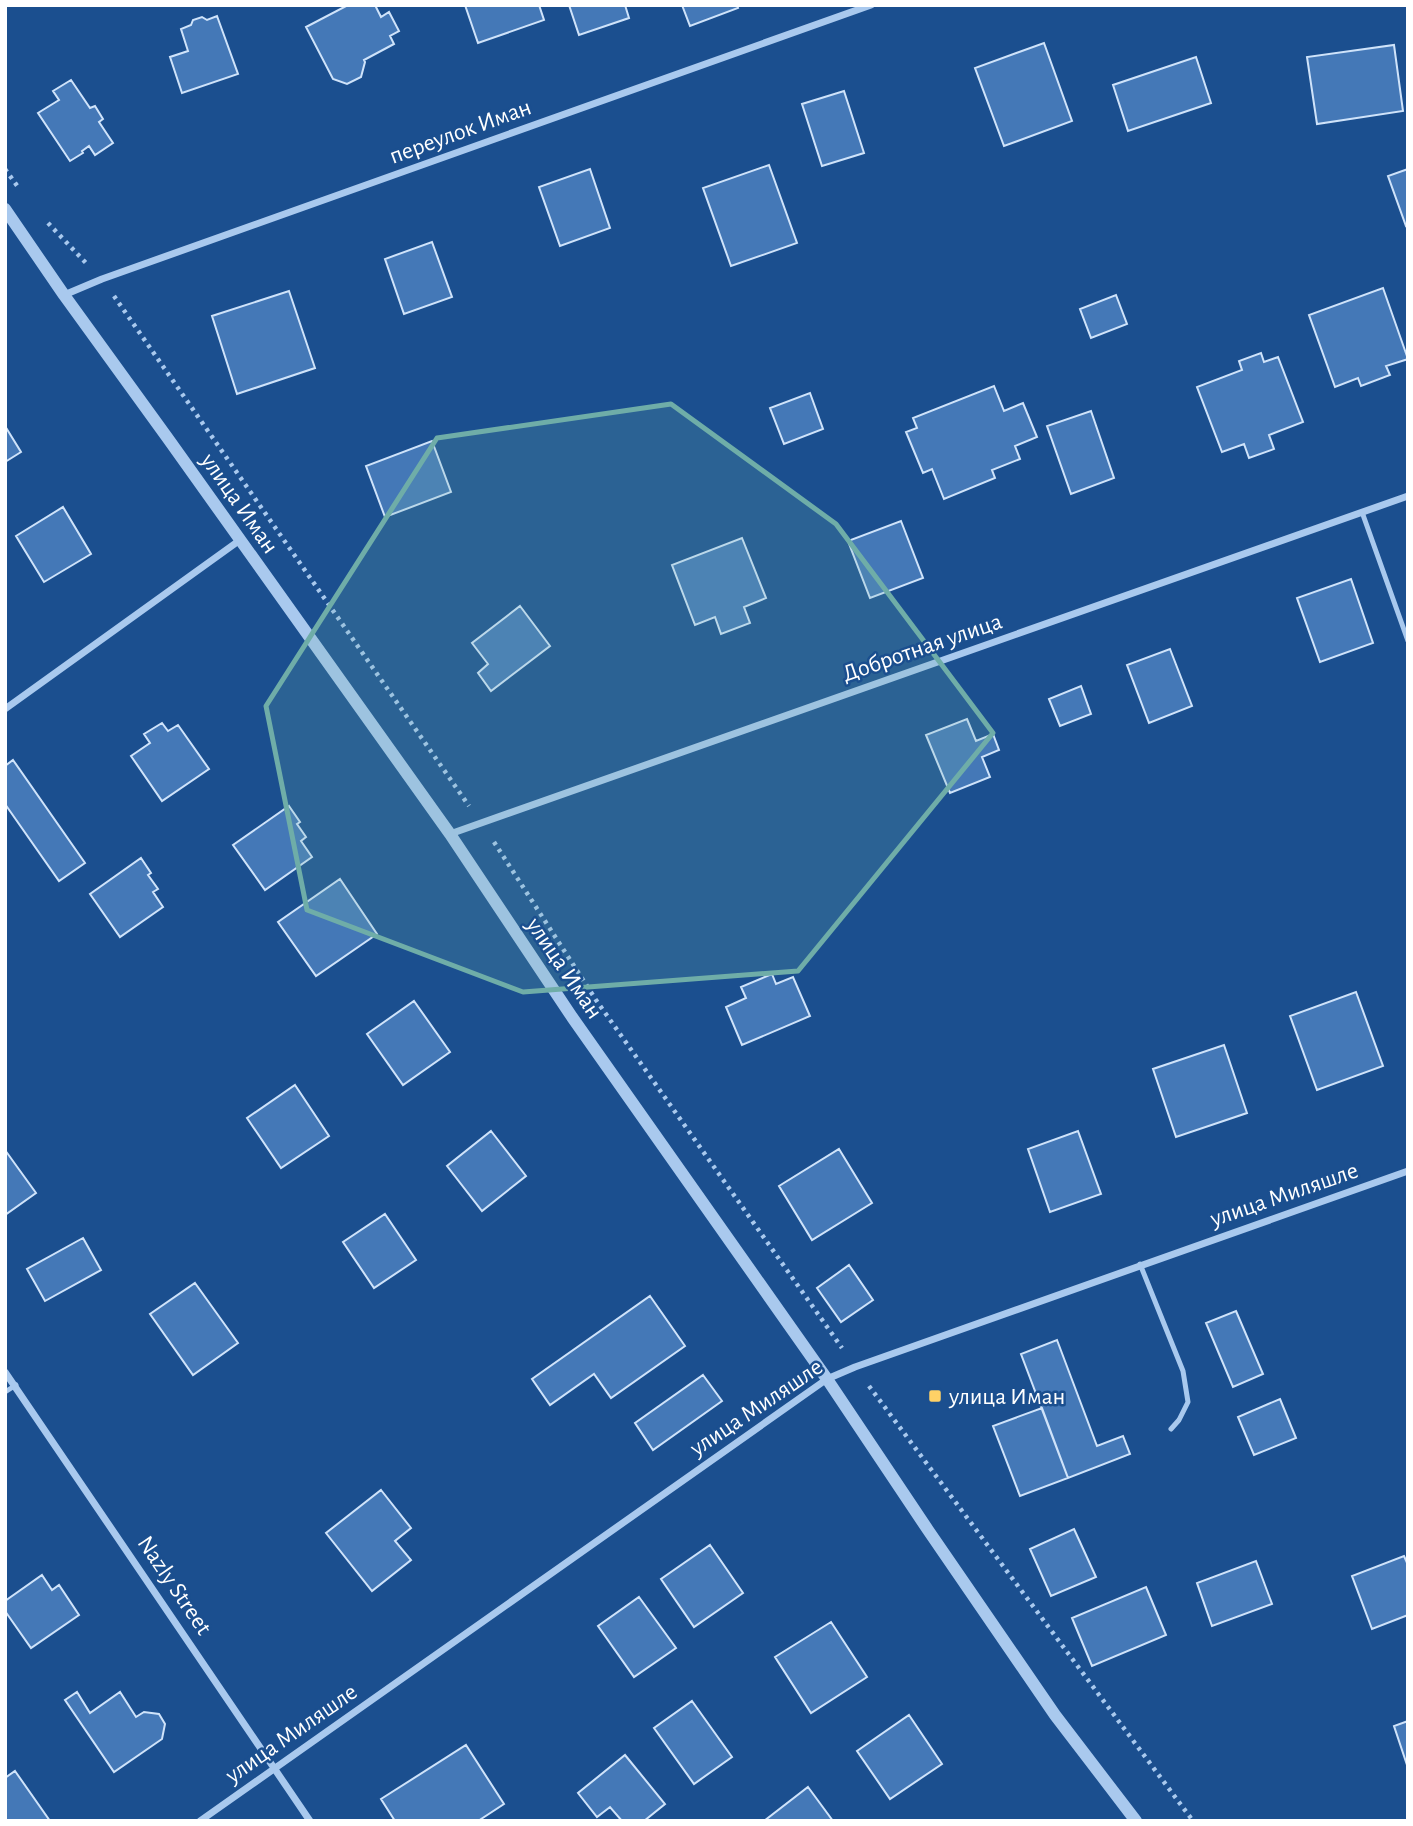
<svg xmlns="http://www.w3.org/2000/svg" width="1413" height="1826" font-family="'Alegreya Sans',sans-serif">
<rect width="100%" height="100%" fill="#1b4f8f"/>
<!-- building -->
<path fill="#4478b7" stroke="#cfe3fa" stroke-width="2" d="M348,5H375L381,17L389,12L399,31L390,36L394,44L364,60L365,62L361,77L347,84L333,79L306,27Z
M465,5H539L544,20L478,43Z
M569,5H625L629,18L579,35Z
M682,5H737L738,8L690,26Z
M217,16L238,74L182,93L170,57L188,51L181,29L191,25L193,20L202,17L207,20Z
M1044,43L1072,121L1004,146L975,68Z
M1394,45L1403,111L1317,124L1307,57Z
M1196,57L1211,103L1128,131L1113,85Z
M71,80L90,108L95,106L103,119L99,122L113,143L95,155L89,146L82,151L83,153L70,161L38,113L59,100L53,91Z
M844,91L864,153L822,166L802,104Z
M769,165L797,243L731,266L703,188Z
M590,169L610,228L560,246L539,187Z
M1408,169V225L1406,226L1388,176Z
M432,242L452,297L404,314L385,259Z
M1383,288L1408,359L1386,366L1390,375L1361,386L1358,378L1335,387L1309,315Z
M289,291L315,368L237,394L212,316Z
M1116,295L1127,324L1091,338L1080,309Z
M1261,353L1264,362L1278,357L1303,422L1269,435L1274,449L1249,458L1244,444L1222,452L1197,387L1242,370L1239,361Z
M994,386L1004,411L1023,403L1037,437L1015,446L1020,459L992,470L995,478L944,499L932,469L923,473L906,432L917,428L913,418Z
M810,393L823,429L784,444L770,408Z
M1091,411L1114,478L1071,494L1047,426Z
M5,426L21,452L5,462Z
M432,441L451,492L385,517L366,466Z
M63,507L91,554L44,582L16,536Z
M901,521L923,578L870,598L848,541Z
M742,538L766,598L744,607L750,623L721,634L715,617L695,625L672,565Z
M1351,579L1373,643L1320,662L1297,598Z
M520,606L550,646L491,691L478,673L488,664L472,643Z
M1170,649L1192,706L1149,723L1127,665Z
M1081,686L1091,714L1060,726L1049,699Z
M967,719L976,741L993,734L999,750L982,757L990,777L950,793L926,735Z
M162,723L168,731L178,725L209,769L162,801L131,756L150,743L144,734Z
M13,760L85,863L59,881L5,804V766Z
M289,806L300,822L297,824L306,837L301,841L312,857L265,890L233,845Z
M141,858L151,873L148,875L158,889L153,892L163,907L120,937L90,894Z
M340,879L377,934L316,976L278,922Z
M772,974L776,984L793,977L810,1016L742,1045L726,1007L746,998L741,987Z
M1356,992L1383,1066L1317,1090L1290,1016Z
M414,1001L450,1052L403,1085L367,1034Z
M1224,1045L1247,1113L1176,1137L1153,1069Z
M295,1085L329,1136L281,1168L247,1118Z
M491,1131L526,1176L482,1211L447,1166Z
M1078,1131L1101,1194L1050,1212L1028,1149Z
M839,1149L872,1203L812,1240L779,1186Z
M5,1150L36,1193L5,1215Z
M385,1214L416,1260L374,1288L343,1242Z
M83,1238L101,1270L45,1301L27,1269Z
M849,1265L873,1300L841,1322L817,1288Z
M195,1283L238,1343L193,1375L150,1314Z
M650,1296L685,1346L611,1398L594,1374L550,1405L532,1379Z
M1236,1311L1263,1374L1233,1387L1206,1323Z
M1057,1340L1097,1446L1123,1436L1130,1454L1068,1478L1021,1354Z
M703,1375L722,1401L653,1450L635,1423Z
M1280,1399L1296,1438L1254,1455L1238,1417Z
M1042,1408L1068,1478L1020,1496L993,1426Z
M381,1490L411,1528L395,1541L411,1560L372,1591L326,1533Z
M1074,1529L1096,1577L1051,1596L1030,1549Z
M710,1545L743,1593L694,1627L661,1579Z
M1404,1556L1408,1565V1615L1372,1629L1352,1576Z
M1256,1561L1272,1604L1212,1626L1197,1583Z
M42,1575L52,1590L59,1585L79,1615L31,1648L5,1611V1601Z
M1146,1587L1166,1635L1092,1666L1072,1618Z
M639,1597L676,1648L634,1677L598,1626Z
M831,1622L867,1677L811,1713L775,1657Z
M77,1692L90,1713L120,1692L136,1717L144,1712L159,1714L165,1724L162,1739L114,1772L65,1700Z
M692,1701L732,1757L694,1784L654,1728Z
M909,1715L942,1764L890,1799L857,1751Z
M1408,1721V1768L1394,1726Z
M466,1745L504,1804L478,1821H395L381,1799Z
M625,1755L665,1804L644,1821H622L610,1807L597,1817L578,1793Z
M15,1771L50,1821H5V1778Z
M808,1787L833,1821H764Z"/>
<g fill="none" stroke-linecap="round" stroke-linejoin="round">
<!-- path -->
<path stroke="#a9c9ee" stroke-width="4.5" stroke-dasharray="3.5 5" stroke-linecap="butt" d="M5,169L18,187
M48,223L86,263
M114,296L469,806
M494,842L596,1000L842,1348
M869,1386L1193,1821"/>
<!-- service -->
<path stroke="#a9c9ee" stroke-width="5" d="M1362,512L1408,641
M1140,1264L1183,1371L1188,1402L1179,1420L1171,1429
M5,1392L16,1385"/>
<!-- minor -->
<path stroke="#a9c9ee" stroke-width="7" d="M64,295L102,279L871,5
M5,709L240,540
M450,834L1408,496
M5,1372L310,1821
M200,1821L827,1379L855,1367L1408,1171"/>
<!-- tertiary -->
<path stroke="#a9c9ee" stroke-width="12" d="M5,209L64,295L169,440L450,834L572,1017L827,1379L928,1530L1055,1715L1136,1821"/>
</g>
<!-- marked area -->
<path fill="#6fada8" fill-opacity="0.2" stroke="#6fada8" stroke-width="5" stroke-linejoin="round" d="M671,404L836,524L993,733L798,971L523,992L307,910L266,706L437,438Z"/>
<!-- markers -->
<rect fill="#ffd166" stroke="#1b4f8f" stroke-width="2.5" x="928" y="1389" width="14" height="14" rx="3.5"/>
<g text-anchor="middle" stroke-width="5" stroke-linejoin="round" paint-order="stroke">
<!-- street labels -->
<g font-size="24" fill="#fff" stroke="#1b4f8f">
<text transform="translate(460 131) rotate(-20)" y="8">переулок Иман</text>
<text transform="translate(240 503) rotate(55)" y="8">улица Иман</text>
<text transform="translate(922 647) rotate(-19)" y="8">Добротная улица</text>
<text transform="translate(565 968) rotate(56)" y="8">улица Иман</text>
<text transform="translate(1284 1194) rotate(-19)" y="8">улица Миляшле</text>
<text transform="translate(756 1407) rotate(-34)" y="8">улица Миляшле</text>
<text transform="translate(175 1585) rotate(56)" y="8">Nazly Street</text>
<text transform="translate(291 1733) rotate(-35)" y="8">улица Миляшле</text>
</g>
<!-- poi labels -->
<g font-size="24" fill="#fff" stroke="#1b4f8f" text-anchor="start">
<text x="949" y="1404">улица Иман</text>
</g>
</g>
<!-- border -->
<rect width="1413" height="1826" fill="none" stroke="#ffffff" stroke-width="14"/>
</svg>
